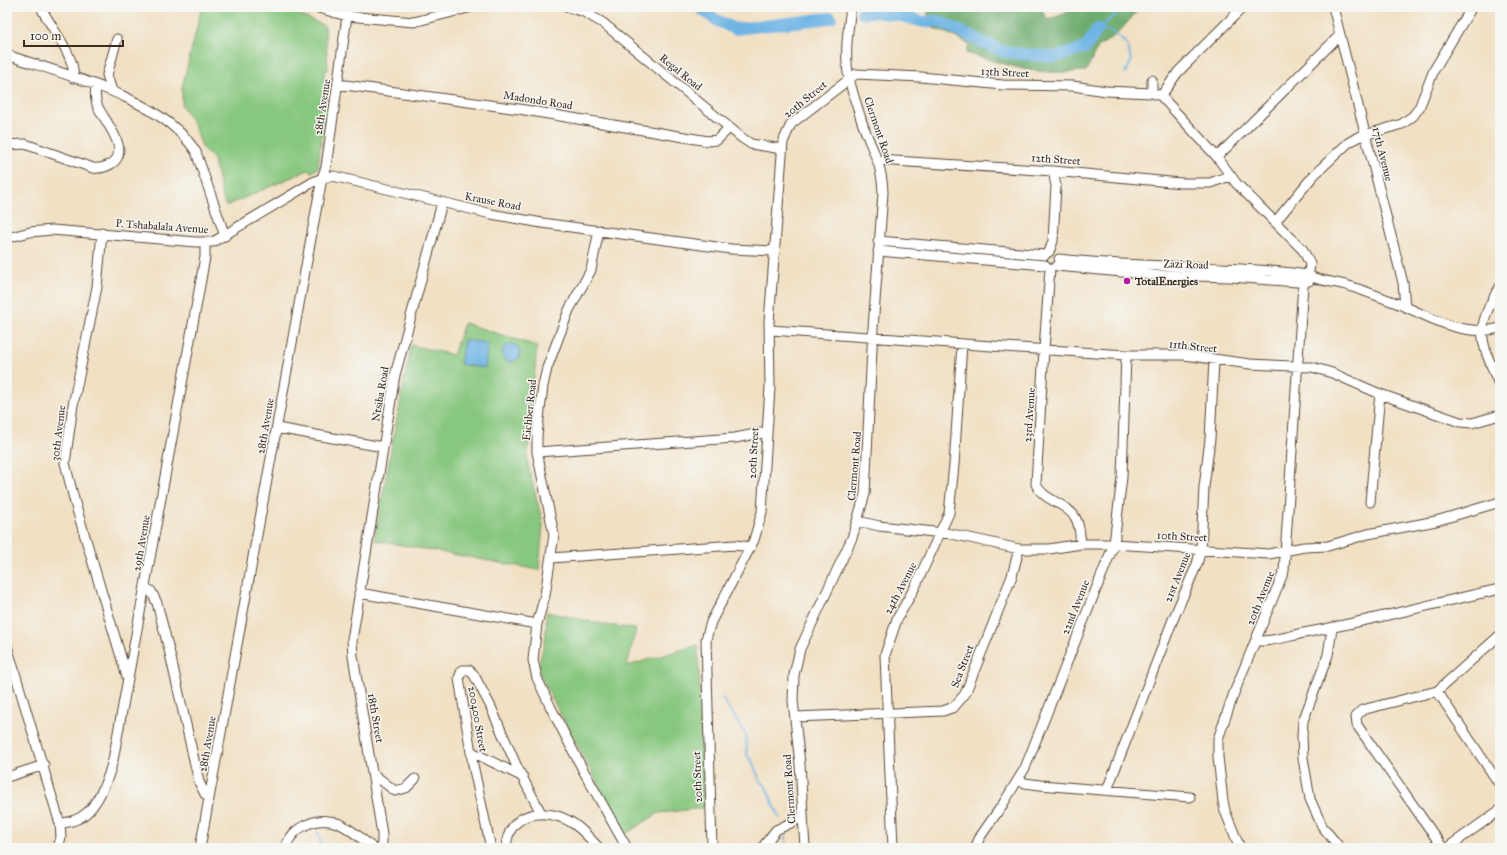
<svg xmlns="http://www.w3.org/2000/svg" width="1507" height="855" font-family="'IM FELL Great Primer',serif">
<rect width="100%" height="100%" fill="#f6f6f2"/>
<filter id="ink" filterUnits="userSpaceOnUse"><feTurbulence type="fractalNoise" baseFrequency=".025" numOctaves="2"/><feDisplacementMap in="SourceGraphic" scale="8" xChannelSelector="R" yChannelSelector="G"/><feConvolveMatrix kernelMatrix="1 2 1 2 8 2 1 2 1" color-interpolation-filters="sRGB"/></filter>
<filter id="wash" filterUnits="userSpaceOnUse"><feTurbulence type="fractalNoise" baseFrequency=".012" numOctaves="4" result="noise"/><feDisplacementMap in="SourceGraphic" scale="16" xChannelSelector="R" yChannelSelector="G"/><feGaussianBlur stdDeviation="0.9" result="paint"/><feColorMatrix in="noise" values="0 0 0 0 0 0 0 0 0 0 0 0 0 0 0 0 0 1.4 0 .05"/><feComposite in="paint" operator="in"/></filter>
<g filter="url(#wash)">
<rect width="100%" height="100%" fill="#f1e0c3"/>
<!-- green -->
<path fill="#88c77f" stroke="#62784e" d="M202,7H281L325,26L328,70L324,71L329,115L322,135L318,168L312,172L308,170L226,206L223,199L213,158L203,149L194,125L182,106V87Z
M464,323L537,346L527,461L543,524L539,570L374,540L411,345L453,355Z
M547,612L607,625L636,629L627,666L698,645L704,808L659,813L625,834L540,676C536,660 546,647 546,631C547,624 545,619 547,612Z"/>
<!-- forest -->
<path fill="#6eac6e" stroke="#546b46" d="M928,7H1041L1047,20L1064,14L1073,7H1093L1094,9L1096,7H1141L1117,34L1098,47L1086,71C1070,72 1052,73 1036,71C1013,68 990,59 966,53L969,44L947,33L928,26Z"/>
<!-- water -->
<path fill="#6eb4e4" stroke="#546f81" d="M464,340L488,343L485,368L460,364Z
M502 353a9 9 0 1 1 18 0a9 9 0 1 1-18 0Z"/>
<g fill="none" stroke-linecap="round" stroke-linejoin="round">
<!-- stream -->
<path stroke="#6eb4e4" stroke-width="2" d="M1098,29C1110,28 1120,37 1128,46L1131,62L1125,73
M1098,29L1125,7
M722,698L746,735L747,755L752,761L760,781L765,785L780,818
M318,832L322,848
M786,837V848"/>
<!-- river -->
<path stroke="#6eb4e4" stroke-width="12" d="M699,7L716,20L735,29L831,18
M862,13L874,12L897,15L924,22L938,21L1004,52L1055,57L1085,48L1098,29"/>
</g>
</g>
<g filter="url(#ink)">
<g fill="none" stroke-linecap="round" stroke-linejoin="round">
<!-- minor casing -->
<g stroke="#564537" stroke-width="11">
<path id="minor" d="M41,7C49,26 77,57 73,78
M315,7L347,16L414,22L472,7
M568,7L584,12L603,23L742,138L751,144L782,149
M1333,7L1403,283L1405,307
M7,55C65,75 163,98 196,152L225,236
M338,84L519,109L708,141L717,140L729,128
M112,91L107,75L117,39
M1152,93V80
M1161,96L1178,72L1243,7
M7,145L25,144L93,168C100,169 106,167 111,164C132,151 105,122 98,107C95,101 95,93 96,86
M1217,157L1340,35
M878,160L1053,171L1181,183H1210L1230,176
M1276,221L1314,175L1348,143L1358,137L1402,124L1413,116L1419,108L1434,70L1472,7
M599,230L591,270L569,310L547,368L543,386L537,435V452L554,535L545,595L537,624L533,660L537,678L551,708L583,770L627,848
M102,233L97,287L73,405L65,463L75,503L127,677
M7,238L30,232L52,230L196,242H213L313,182L322,178L333,176L491,214L542,223L731,249L774,251
M878,241L1045,255
M878,251L1045,265
M1049,252L1053,241L1056,186L1053,171
M1059,259C1142,269 1226,264 1308,275C1316,281 1338,282 1349,286C1368,292 1386,299 1404,306C1434,320 1466,337 1500,328
M1057,266L1154,275L1231,277L1297,282L1309,281
M1050,268L1044,349L1036,484C1043,501 1065,502 1075,517C1080,524 1080,536 1081,544
M1500,287C1472,331 1482,342 1500,387
M771,330L1019,348L1126,355H1184L1250,364L1312,367L1332,373L1380,394L1460,422L1472,423L1500,415
M277,428L383,447
M537,452L735,438L766,432
M1370,502L1380,394
M858,521L879,526L952,534L1019,549H1049L1081,544H1114L1269,554L1304,547L1328,546L1368,534L1436,521L1500,502
M551,558L735,545L751,547
M145,587L151,591L157,603L170,654L199,782L205,794L209,799
M359,593L537,624
M1332,629L1328,655L1303,721L1302,736L1303,758L1310,799L1322,826L1340,848
M1256,641C1273,642 1288,636 1304,633C1370,621 1435,603 1500,589
M7,646L60,824L61,837L58,848
M1437,691L1500,785
M795,717L943,711L954,707L965,694L1012,576L1019,549
M472,752L523,777
M372,773L395,791L406,788L415,779
M7,777L44,765
M1019,780L1025,783L1040,785L1190,797
M1107,790L1172,622L1197,564L1201,549L1204,487L1210,439L1214,360
M60,824C68,822 77,821 84,815C98,805 109,777 113,760L199,291L205,257V242
M490,844L473,765L459,678L462,670H469L474,675L490,705L517,767L541,813
M200,848L322,178L326,167L347,16L346,7
M285,848C290,836 296,829 308,824C335,812 353,832 373,848
M382,848V834L353,656L352,640L395,375L442,203
M506,848C508,812 543,807 569,821C581,827 590,839 599,848
M712,848L706,639L711,622L754,540L762,512L770,387L769,322L783,142L791,124L856,74L921,77L1003,85L1073,86L1106,91L1152,93L1161,96L1217,157L1236,183L1303,250L1310,264L1309,272L1303,286L1302,299L1284,571L1234,693L1218,739V757L1223,801L1225,811L1240,848
M762,848L776,830L803,817
M805,848L800,764L793,701L794,675L800,649L852,538L865,494L873,328L883,193C882,160 870,148 861,119C857,106 852,92 849,78C844,55 848,30 851,7
M893,848L885,655L897,619L915,587L949,513L954,465L962,344
M975,848L980,837L1003,804L1025,768L1114,544L1122,477L1126,355
M1443,848L1357,725L1356,717L1362,710L1437,691L1500,635
M1447,848L1500,810"/>
</g>
<!-- minor -->
<use href="#minor" stroke="#fff" stroke-width="9"/>
</g>
</g>
<!-- markers -->
<circle fill="#b5179e" stroke="#f6f6f2" stroke-width="1.5" cx="1127" cy="281" r="4"/>
<g text-anchor="middle" stroke-width="3" stroke-linejoin="round" paint-order="stroke">
<!-- street labels -->
<g font-size="11" fill="#3b2a1e" stroke="#f6f6f2">
<text transform="translate(681 72) rotate(39)" y="4">Regal Road</text>
<text transform="translate(1005 72) rotate(3)" y="4">13th Street</text>
<text transform="translate(805 99) rotate(-39)" y="4">20th Street</text>
<text transform="translate(538 100) rotate(9)" y="4">Madondo Road</text>
<text transform="translate(322 107) rotate(-81)" y="4">28th Avenue</text>
<text transform="translate(879 130) rotate(71)" y="4">Clermont Road</text>
<text transform="translate(1383 154) rotate(76)" y="4">17th Avenue</text>
<text transform="translate(1056 159) rotate(4)" y="4">12th Street</text>
<text transform="translate(493 201) rotate(11)" y="4">Krause Road</text>
<text transform="translate(162 226) rotate(4)" y="4">P. Tshabalala Avenue</text>
<text transform="translate(1186 264) rotate(2)" y="4">Zazi Road</text>
<text transform="translate(1193 346) rotate(6)" y="4">11th Street</text>
<text transform="translate(380 394) rotate(-80)" y="4">Ntsiba Road</text>
<text transform="translate(529 410) rotate(-84)" y="4">Eichber Road</text>
<text transform="translate(1029 415) rotate(-86)" y="4">23rd Avenue</text>
<text transform="translate(265 426) rotate(-80)" y="4">28th Avenue</text>
<text transform="translate(58 433) rotate(-83)" y="4">30th Avenue</text>
<text transform="translate(753 453) rotate(-87)" y="4">20th Street</text>
<text transform="translate(854 466) rotate(-85)" y="4">Clermont Road</text>
<text transform="translate(1182 536) rotate(3)" y="4">10th Street</text>
<text transform="translate(141 543) rotate(-80)" y="4">29th Avenue</text>
<text transform="translate(1177 577) rotate(-68)" y="4">21st Avenue</text>
<text transform="translate(900 588) rotate(-62)" y="4">24th Avenue</text>
<text transform="translate(1260 598) rotate(-68)" y="4">20th Avenue</text>
<text transform="translate(1075 607) rotate(-68)" y="4">22nd Avenue</text>
<text transform="translate(962 666) rotate(-69)" y="4">Sea Street</text>
<text transform="translate(376 718) rotate(80)" y="4">18th Street</text>
<text transform="translate(478 719) rotate(80)" y="4">200400 Street</text>
<text transform="translate(207 744) rotate(-80)" y="4">28th Avenue</text>
<text transform="translate(697 777) rotate(-92)" y="4">20th Street</text>
<text transform="translate(789 789) rotate(-94)" y="4">Clermont Road</text>
</g>
<!-- poi labels -->
<g font-size="11" font-weight="bold" fill="#3b2a1e" stroke="#f6f6f2" text-anchor="start">
<text x="1135" y="285">TotalEnergies</text>
</g>
</g>
<!-- margin -->
<rect width="1507" height="855" fill="none" stroke="#f6f6f2" stroke-width="24"/>
<!-- scale -->
<path d="M24 40v6h99v-6" fill="none" stroke="#3b2a1e" stroke-width="2"/>
<text x="30" y="40" font-size="12" fill="#3b2a1e" stroke="#f6f6f2" stroke-width="3" paint-order="stroke">100 m</text>
</svg>
